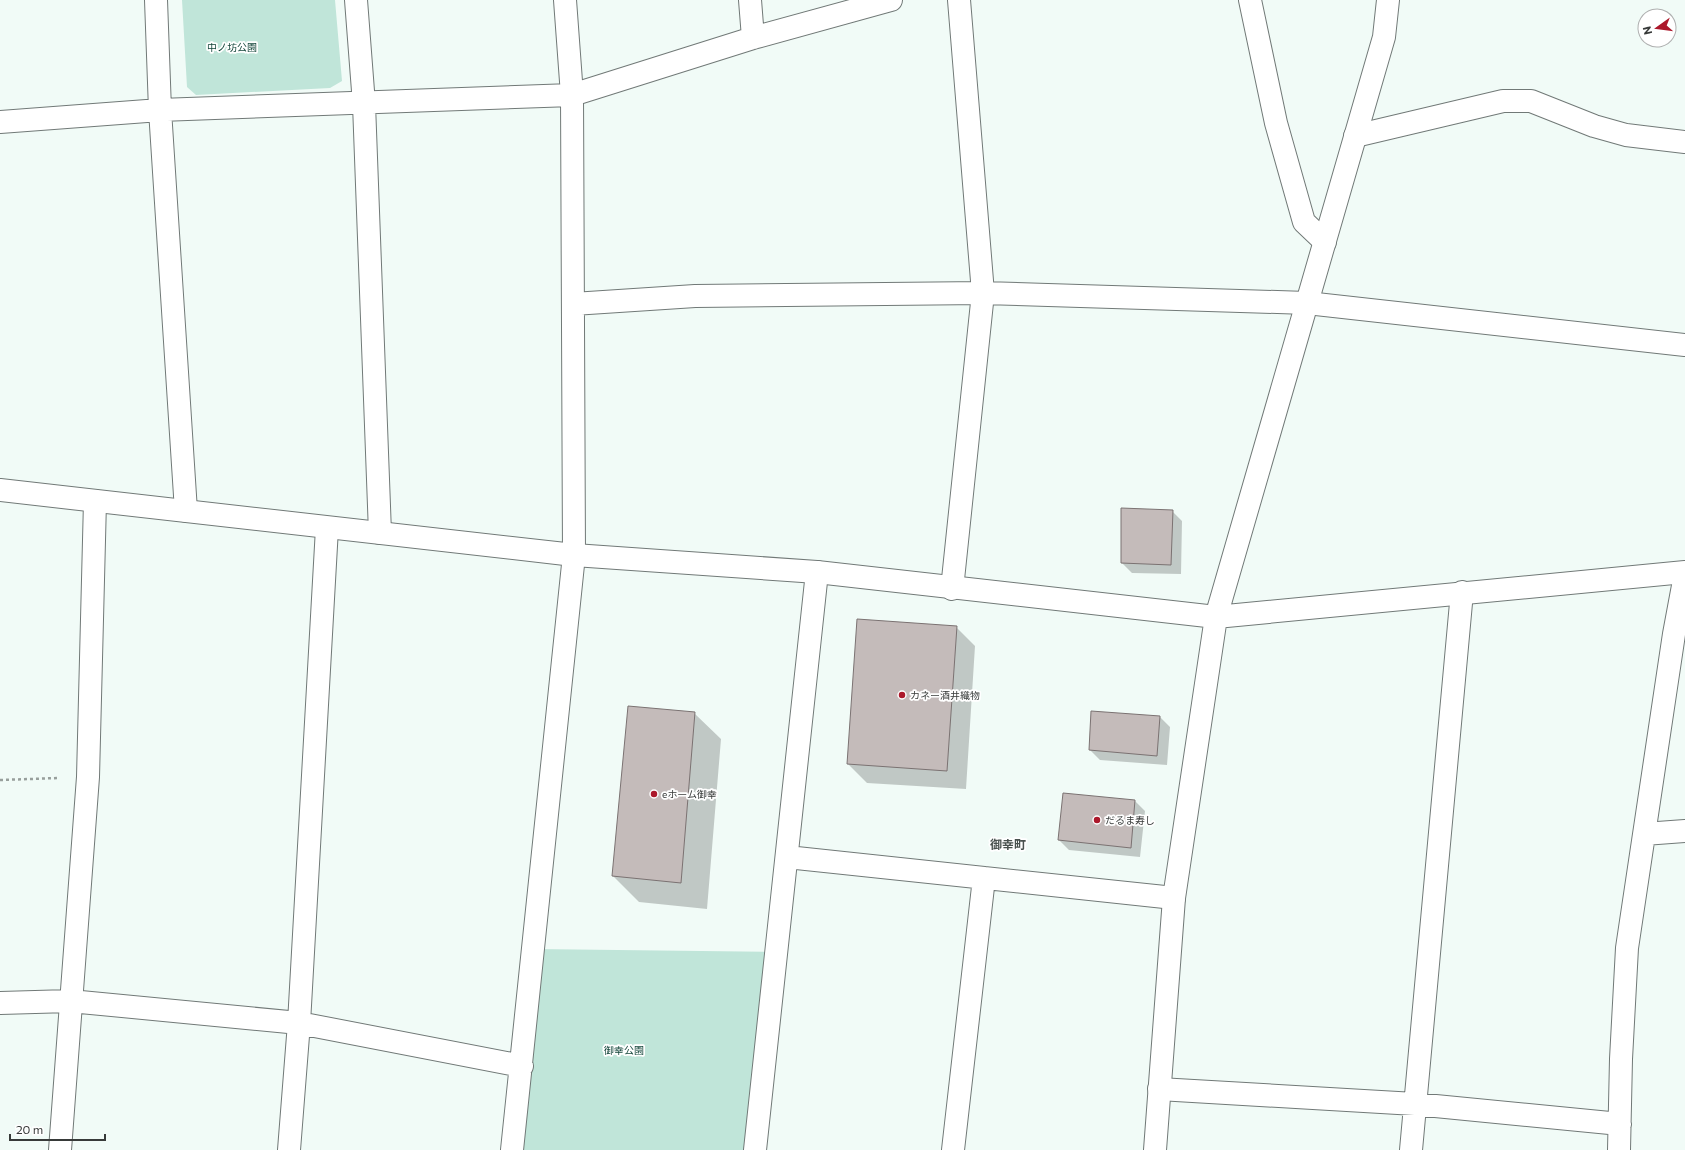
<svg xmlns="http://www.w3.org/2000/svg" width="1685" height="1150" font-family="Commissioner,'Noto Sans JP',sans-serif">
<rect width="100%" height="100%" fill="#f1fbf7"/>
<!-- green -->
<path fill="#c0e5d9" d="M182,0H335L342,81L330,88L196,95L187,87Z
M534,949L777,952L755,1150H512Z"/>
<!-- shadow -->
<path fill="#0003" d="M1172,511L1182,521L1181,574L1132,573L1122,563Z
M956,627L975,646L966,789L867,783L848,764Z
M694,713L721,739L707,909L639,902L613,876Z
M1160,717L1170,727L1167,765L1100,760L1090,750Z
M1135,801L1145,811L1140,857L1069,850L1059,840Z"/>
<!-- building -->
<path fill="#c4bbba" stroke="#7b7272" d="M1121,508L1173,510L1171,565L1121,563Z
M857,619L957,626L947,771L847,764Z
M628,706L695,712L681,883L612,876Z
M1091,711L1160,716L1157,756L1089,750Z
M1063,793L1135,800L1131,848L1058,840Z"/>
<g fill="none" stroke-linecap="round" stroke-linejoin="round">
<!-- street casing -->
<g stroke="#717977" stroke-width="24">
<path id="street" d="M156,0L160,110L186,511
M356,0L364,104L380,533
M750,0L753,38
M1250,0L1276,123L1304,222L1325,242
M0,122L160,110L572,95L753,38L891,0
M1355,136L1503,101H1531L1594,126L1626,135L1685,142
M573,304L695,296L983,293L1307,303L1685,345
M952,589L983,293L959,0
M1644,834L1685,831
M787,857L1174,898
M0,1003L70,1001L299,1023L522,1066
M1159,1089L1415,1104L1620,1124
M60,1150L88,777L95,501
M289,1150L299,1023L327,528
M512,1150L574,555L572,95L565,0
M755,1150L817,572
M953,1150L984,878
M1411,1150L1462,592
M1619,1150L1621,1059L1627,948L1674,634L1685,575"/>
</g>
<!-- secondary casing -->
<g stroke="#717977" stroke-width="24">
<path id="secondary" d="M0,490L574,555L817,572L1216,617L1685,572
M1155,1150L1174,898L1216,617L1384,37L1388,0"/>
</g>
<!-- path -->
<path stroke="#989f9c" stroke-width="2.5" stroke-dasharray="3 3" stroke-linecap="butt" d="M0,780L59,778"/>
<!-- street -->
<use href="#street" stroke="#fff" stroke-width="22"/>
<!-- secondary -->
<use href="#secondary" stroke="#fff" stroke-width="22"/>
</g>
<!-- markers -->
<g fill="#ac182b" stroke="#fff" stroke-width="1.5">
<circle cx="902" cy="695" r="4"/>
<circle cx="654" cy="794" r="4"/>
<circle cx="1097" cy="820" r="4"/>
</g>
<g text-anchor="middle" stroke-width="3.5" stroke-linejoin="round" paint-order="stroke">
<!-- park labels -->
<g font-size="10" fill="#0b3f33" stroke="#fff">
<text x="232" y="51">中ノ坊公園</text>
<text x="624" y="1054">御幸公園</text>
</g>
<!-- poi labels -->
<g font-size="10" fill="#373a39" stroke="#fff" text-anchor="start">
<text x="910" y="699">カネー酒井織物</text>
<text x="662" y="798">eホーム御幸</text>
<text x="1105" y="824">だるま寿し</text>
</g>
<!-- quarter labels -->
<g font-size="12" font-weight="bold" fill="#49514e" stroke="#fff">
<text x="1008" y="849">御幸町</text>
</g>
</g>
<!-- north arrow -->
<g transform="translate(1657 28) rotate(256)"><circle r="19" fill="#ffffff" stroke="#afb0b0"/>
<path d="M0-3L7 15L0 10L-7 15Z" fill="#ac182b"/>
<text y="-6" font-size="11" font-weight="bold" text-anchor="middle" fill="#373a39">N</text>
</g>
<!-- scale -->
<path d="M10 1134v6h95v-6" fill="none" stroke="#373a39" stroke-width="2"/>
<text x="16" y="1134" font-size="12" fill="#373a39" stroke="#ffffff" stroke-width="3" paint-order="stroke">20 m</text>
</svg>
